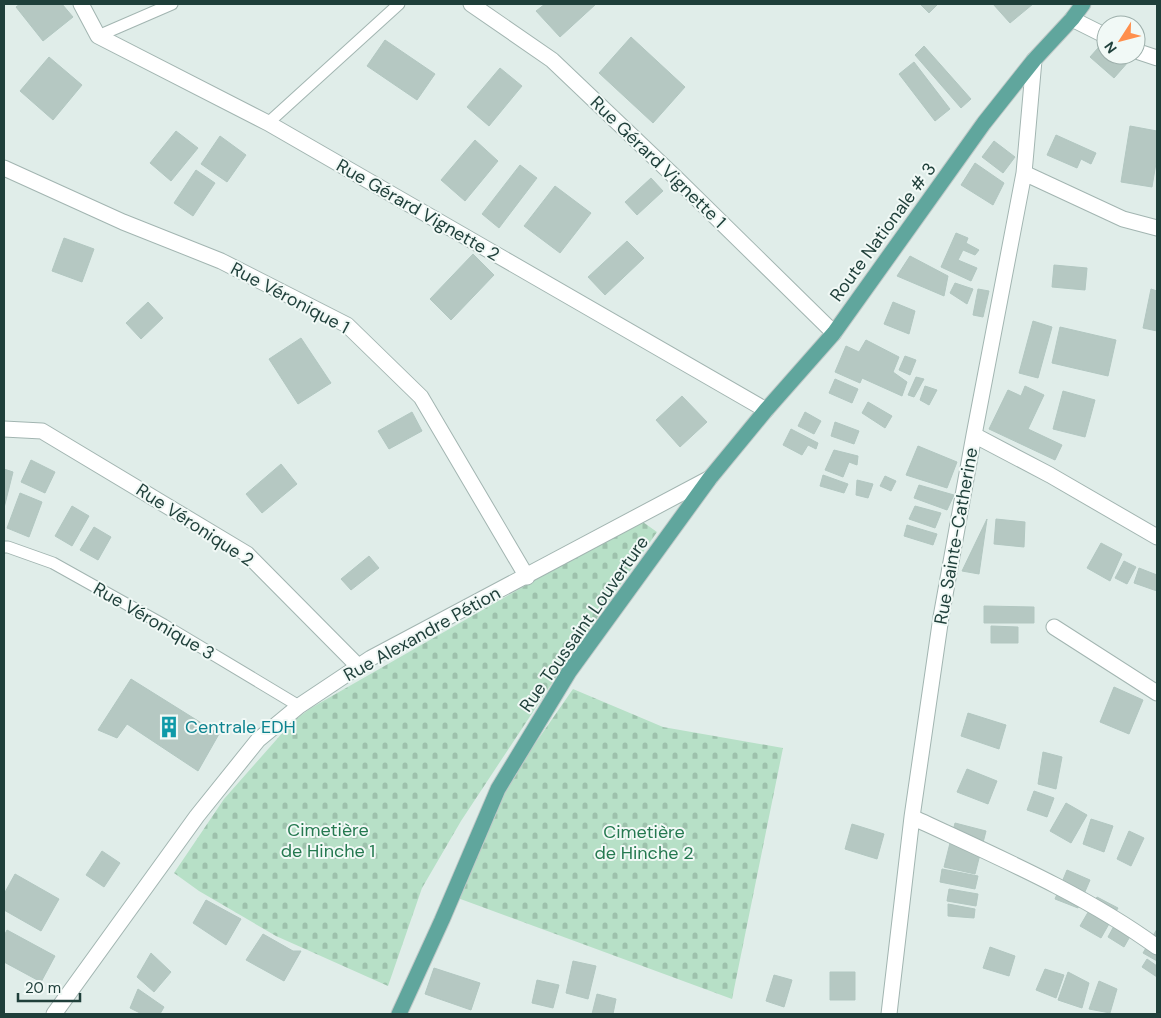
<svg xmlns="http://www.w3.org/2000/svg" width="1161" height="1018" font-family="'DM Sans',sans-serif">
<defs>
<pattern id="cemetery-stones" width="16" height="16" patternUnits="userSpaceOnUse" patternTransform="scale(1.25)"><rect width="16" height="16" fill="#b7e0c7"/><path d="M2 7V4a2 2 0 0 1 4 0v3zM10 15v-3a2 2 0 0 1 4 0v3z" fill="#9dc1ac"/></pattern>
</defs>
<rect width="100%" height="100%" fill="#e0ede9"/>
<!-- cemetery -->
<path fill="url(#cemetery-stones)" d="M640,520L657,532L552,683L461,821L422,888L388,986L276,936L199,891L174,873L224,799L292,722L311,708Z
M573,689L663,727L783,748L732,999L455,897L480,823Z"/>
<!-- building -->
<path fill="#b5c8c2" stroke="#b2c7c1" d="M20,4H62L73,17L43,41L16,7Z
M545,4H596L560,37L536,11Z
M920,4H938L929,13Z
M993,4H1033L1010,23Z
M631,37L685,87L653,123L599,73Z
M1106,39V55H1123L1129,61L1114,78L1090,57Z
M385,40L435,74L417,100L367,66Z
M924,46L971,99L961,108L915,55Z
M49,57L82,85L53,120L20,91Z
M914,62L950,109L935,121L899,74Z
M500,68L522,86L489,126L467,107Z
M1130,126L1157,131V157L1152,187L1121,182Z
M176,131L198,148L171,181L150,163Z
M1056,135L1096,153L1091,164L1081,159L1077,168L1047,155Z
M220,136L246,155L227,182L201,164Z
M475,140L498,161L465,201L441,180Z
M994,141L1015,157L1003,173L982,157Z
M975,163L1004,183L993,205L961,185Z
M520,165L537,178L499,228L482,214Z
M196,170L215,183L193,216L174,203Z
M651,178L663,191L637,215L625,202Z
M555,186L591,213L560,253L524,226Z
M956,233L968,238L966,243L979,250L975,255L963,250L958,260L977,268L971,281L941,267Z
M64,238L94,249L82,282L52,271Z
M627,241L644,258L605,295L588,277Z
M473,254L494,275L451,320L430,299Z
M910,256L948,276L944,296L897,276Z
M1054,265L1087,268L1085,290L1052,287Z
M955,283L973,289L967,304L950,293Z
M978,289L989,291L983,317L973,315Z
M1151,289L1157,291V331L1143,328Z
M148,302L163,318L141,339L126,323Z
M893,302L915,311L909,334L884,324Z
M1033,321L1052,327L1038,378L1019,373Z
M1060,327L1116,340L1108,376L1052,363Z
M301,338L331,383L298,404L269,359Z
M866,340L899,357L893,372L907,382L902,396L862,378L860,383L835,372L846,346L859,352Z
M905,356L916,360L910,375L899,370Z
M916,377L924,379L914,397L908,395Z
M835,379L858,389L852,403L829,393Z
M925,386L937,390L929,405L920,400Z
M1025,386L1044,395L1028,429L1062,445L1055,460L989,429L1008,390L1021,396Z
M1063,391L1095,400L1085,437L1053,429Z
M682,396L707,422L680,447L656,420Z
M868,402L892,416L885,428L862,413Z
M412,412L422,431L389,449L378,431Z
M805,412L821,421L814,434L798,426Z
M835,422L859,431L854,444L831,436Z
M791,429L818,443L816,449L808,445L802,455L783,445Z
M918,446L957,462L947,488L906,475Z
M834,450L858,456L857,465L849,462L843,477L825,470Z
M31,460L55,472L45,493L21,482Z
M281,464L297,484L262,513L246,494Z
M4,469L13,472L4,508Z
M823,475L848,484L844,493L820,486Z
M885,476L896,481L891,491L880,486Z
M857,480L873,484L868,498L856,495Z
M919,485L954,495L947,510L914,498Z
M20,493L42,502L29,537L7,528Z
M72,506L89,516L72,546L55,536Z
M915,506L941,513L935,528L909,519Z
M987,519L979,574L962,571Z
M996,519L1025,522L1024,547L994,544Z
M907,525L937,534L933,545L904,536Z
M94,527L111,537L98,560L80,550Z
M1101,543L1122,554L1110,581L1087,568Z
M369,556L379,568L351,590L341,579Z
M1124,561L1136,567L1127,584L1115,578Z
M1139,568L1157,575V591L1134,583Z
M984,606L1034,607V623H984Z
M991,626L1018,627V643H991Z
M131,679L219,734L198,771L127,724L117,738L98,730Z
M1114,687L1143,700L1129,734L1100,722Z
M968,713L1006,725L999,749L961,736Z
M1043,752L1062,757L1056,789L1038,784Z
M967,769L997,781L988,804L957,792Z
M1034,791L1054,798L1047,817L1027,810Z
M1066,803L1087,815L1071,843L1050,831Z
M1091,819L1113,826L1104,852L1083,844Z
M955,823L986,831L975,874L944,867Z
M852,824L884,834L877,859L845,849Z
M1129,831L1144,838L1131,866L1117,859Z
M102,851L120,863L104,887L86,875Z
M942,869L978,876L975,889L940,882Z
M1067,870L1090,880L1078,908L1055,899Z
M15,874L59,899L41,931L4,910V894Z
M949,889L978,894L976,906L947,901Z
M1097,897L1118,908L1101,938L1080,926Z
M206,900L241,919L226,945L193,923Z
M948,904L975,909L974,918L948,916Z
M1120,915L1137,924L1124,947L1108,937Z
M1157,929V961L1143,953Z
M7,930L55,956L41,982L4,962V936Z
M263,934L293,951H301L284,981L246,960Z
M990,947L1015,956L1009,976L983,968Z
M151,953L171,972L154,992L137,977Z
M1147,959L1157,966V977L1142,967Z
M573,961L596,966L588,999L566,993Z
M434,968L480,983L471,1010L425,994Z
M1045,969L1064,975L1056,998L1036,990Z
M830,972H855V1000H830Z
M1068,972L1089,983L1082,1008L1058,1000Z
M774,975L792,980L784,1007L766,1001Z
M537,980L559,985L553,1008L532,1003Z
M1099,981L1117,989L1110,1013L1089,1009Z
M138,989L164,1007L160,1014H142L130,1008Z
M597,994L616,999L613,1014H592Z"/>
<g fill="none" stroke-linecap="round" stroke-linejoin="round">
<!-- service casing -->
<g stroke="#a2b5b1" stroke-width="13">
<path id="service" d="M98,36L172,4
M268,123L399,4
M4,547H8L53,563L164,625L299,706"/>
</g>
<!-- minor casing -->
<g stroke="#a2b5b1" stroke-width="17">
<path id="minor" d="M81,4L98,36L268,123L766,410
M471,4L552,60L676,178L834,333
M1072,19L1106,36
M1136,51L1157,58
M4,168L123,222L221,261L347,325L421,397L527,577
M1024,173L1123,219L1157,228
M4,429L42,431L247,554L359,667
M974,435L1050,475L1157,537
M1054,627L1157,693
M912,817C995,856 1083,893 1157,947
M889,1014L912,817L941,617L974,435L1024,173L1034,60"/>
</g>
<!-- tertiary casing -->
<g stroke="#a2b5b1" stroke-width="17">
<path id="tertiary" d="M54,1014L197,816L258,740L299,706L371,658L710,478"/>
</g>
<!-- primary casing -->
<g stroke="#c0c9c8" stroke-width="17">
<path id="primary" d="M399,1014L442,920L498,789L569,672L710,478L766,410L834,333L984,123L1034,60L1072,19L1083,4"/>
</g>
<!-- service -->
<use href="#service" stroke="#fff" stroke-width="11"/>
<!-- minor -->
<use href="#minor" stroke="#fff" stroke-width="15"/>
<!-- tertiary -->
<use href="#tertiary" stroke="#fff" stroke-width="15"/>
<!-- primary -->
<use href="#primary" stroke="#60a69d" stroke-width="15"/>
</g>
<!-- icons -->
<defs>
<g id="building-bare" transform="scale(1.725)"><path d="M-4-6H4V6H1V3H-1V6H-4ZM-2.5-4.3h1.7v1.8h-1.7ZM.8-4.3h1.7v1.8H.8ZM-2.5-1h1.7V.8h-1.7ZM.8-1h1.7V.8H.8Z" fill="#0f9aa8" stroke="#f1f9f6" stroke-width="2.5" paint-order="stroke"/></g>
</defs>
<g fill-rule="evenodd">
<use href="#building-bare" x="169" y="727"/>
</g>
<g text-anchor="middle" stroke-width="4" stroke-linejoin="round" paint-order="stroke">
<!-- street labels -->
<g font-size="18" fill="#1f3f3a" stroke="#f1f9f6">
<text transform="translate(658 162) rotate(44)" y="6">Rue Gérard Vignette 1</text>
<text transform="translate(418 210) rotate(30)" y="6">Rue Gérard Vignette 2</text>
<text transform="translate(883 232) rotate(-54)" y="6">Route Nationale # 3</text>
<text transform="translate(290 298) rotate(28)" y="6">Rue Véronique 1</text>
<text transform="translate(195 525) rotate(33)" y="6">Rue Véronique 2</text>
<text transform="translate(956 536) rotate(-80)" y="6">Rue Sainte-Catherine</text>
<text transform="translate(154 621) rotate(30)" y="6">Rue Véronique 3</text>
<text transform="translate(584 624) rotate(-55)" y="6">Rue Toussaint Louverture</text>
<text transform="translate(422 634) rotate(-29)" y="6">Rue Alexandre Pétion</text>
</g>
<!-- culture labels -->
<g font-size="18" fill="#0d838f" stroke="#f1f9f6" text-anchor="start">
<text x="185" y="733">Centrale EDH</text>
</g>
<!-- park labels -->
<g font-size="18" fill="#257950" stroke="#f1f9f6">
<text x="328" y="836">Cimetière<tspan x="328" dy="21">de Hinche 1</tspan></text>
<text x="644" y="838">Cimetière<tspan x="644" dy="21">de Hinche 2</tspan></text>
</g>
</g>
<!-- border -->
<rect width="1161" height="1018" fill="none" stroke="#1f3f3a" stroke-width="10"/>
<!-- north arrow -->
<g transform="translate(1121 40) rotate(234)"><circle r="24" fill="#f1f9f6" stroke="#9dafab"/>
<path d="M0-4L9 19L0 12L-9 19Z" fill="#ff8f4c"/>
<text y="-8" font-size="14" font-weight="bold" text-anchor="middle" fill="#1f3f3a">N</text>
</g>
<!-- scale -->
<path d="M18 993v8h62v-8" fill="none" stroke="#1f3f3a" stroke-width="2.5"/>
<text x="25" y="993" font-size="15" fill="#1f3f3a" stroke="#f1f9f6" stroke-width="4" paint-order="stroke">20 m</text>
</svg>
